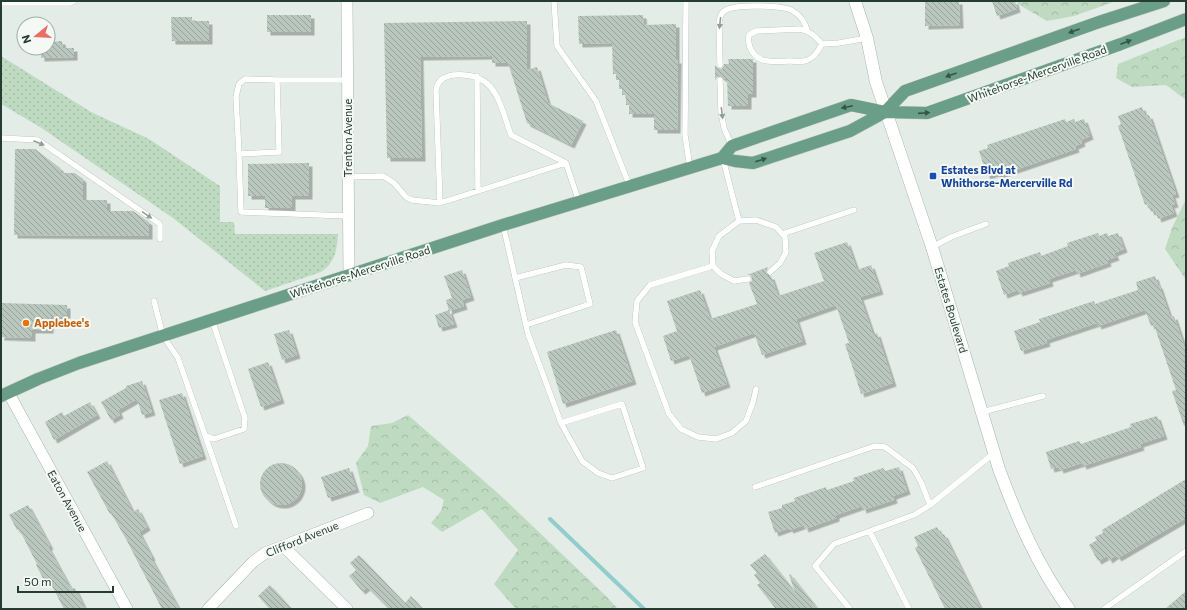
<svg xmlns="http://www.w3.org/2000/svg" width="1187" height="610" font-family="Commissioner,sans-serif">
<defs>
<pattern id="grass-dots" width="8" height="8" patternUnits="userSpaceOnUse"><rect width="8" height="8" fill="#bedbc1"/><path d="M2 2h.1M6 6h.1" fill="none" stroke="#a3bda6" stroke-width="1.8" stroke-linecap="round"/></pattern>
<pattern id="forest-crowns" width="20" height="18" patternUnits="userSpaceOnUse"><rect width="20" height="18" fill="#bedbc1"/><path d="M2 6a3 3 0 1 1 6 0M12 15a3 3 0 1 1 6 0" fill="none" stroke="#a3bda6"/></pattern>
<pattern id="building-back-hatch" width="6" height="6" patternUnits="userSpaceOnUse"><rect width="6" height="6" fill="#b9c7bf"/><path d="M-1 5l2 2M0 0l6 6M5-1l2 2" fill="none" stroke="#96a39c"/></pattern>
<filter id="shadow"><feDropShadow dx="3.5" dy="3.5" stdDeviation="0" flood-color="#0004"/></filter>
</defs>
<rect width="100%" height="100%" fill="#e4ece7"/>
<!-- grass -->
<path fill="url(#grass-dots)" d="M1,56L91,112L149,139L220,186V222H234L235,234H338C337,250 335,263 321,272L265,291L173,218L40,127L1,104Z"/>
<!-- forest -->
<path fill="url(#forest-crowns)" d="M1017,1H1116L1074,16L1047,21L1018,4Z
M1186,37V100L1166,85L1132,87L1116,78L1118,64Z
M1186,199V280L1165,249L1172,228Z
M408,415L500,495L606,596L618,609H516L494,584L518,550L482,509L442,532L431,523L441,511L444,500L423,487L380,503L364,495L356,463L368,446L371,426L392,423Z"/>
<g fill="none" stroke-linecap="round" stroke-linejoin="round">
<!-- stream -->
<path stroke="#90cdcb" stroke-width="4" d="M550,519L644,609"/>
</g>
<!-- building -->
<path fill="url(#building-back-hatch)" filter="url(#shadow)" d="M925,1H959L960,25L925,26Z
M992,1H1015L1017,9L997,16Z
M267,15H311V32H267Z
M643,15L644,25L676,24V60H678L677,130H654V114H629V105H626V95H622V89H619V80H616V74H613L612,43L579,44L578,16Z
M171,17H192V21H209V41H172Z
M527,21V70L537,67L548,103L583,121L571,145L527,123L508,63H492V56L420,57L422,158H387L384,23Z
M62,41L63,48H74V57L41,58V48H48V42Z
M728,59H753V94H748V106H728L727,79H724L720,76L717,77L715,80V65L718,68L722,69L724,64H729Z
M1142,107L1145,116L1149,115L1176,194L1172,195L1175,204L1171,205L1174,213L1158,219L1155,210L1151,212L1148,204L1145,205L1118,126L1121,124L1118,116Z
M1065,119L1066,122L1074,119L1075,122L1084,119L1090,136L1081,140L1082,143L1075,146L1076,149L997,176L996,173L987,176L979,151L988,148L987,145Z
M15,149H35L60,168L61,173H75L83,179V200H107V211H133L149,222V236L14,235Z
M309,163V196H292V208H265V196H248V164Z
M1098,233L1099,236L1107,233L1108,236L1118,233L1124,249L1114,253L1116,257L1107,260L1108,263L1077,274L1076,270L1049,279L1050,283L1019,293L1018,290L1004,295L996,271L1009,266L1008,263L1040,252L1041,256L1068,246L1067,243Z
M847,242L857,270L871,265L880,291L860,297L873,335L877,333L893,383L861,394L845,344L849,343L836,305L796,319L803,341L762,355L754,333L714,347L727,384L702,393L689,355L671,361L663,336L677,331L667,301L700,290L710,319L757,304L749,283L752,281V278L750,275H747L768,267L766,273L768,276H771L778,296L824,281L814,253Z
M462,270L471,297L462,300L464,306L449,311L446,300L452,298L444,276Z
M1155,276L1158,285H1159L1170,317L1174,316L1186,352V426H1184L1172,391L1176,390L1154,325L1151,326L1145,310L1098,326L1097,323L1046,340L1047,343L1021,351L1014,331L1040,322L1039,319L1094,301L1095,304L1138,290L1136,282Z
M1,303L67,305V315H63L62,317H51L50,330H32V338L1,337Z
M449,310L454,324L439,328L435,315Z
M289,330L297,355L282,360L274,334Z
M616,330L633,381L563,404L547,352Z
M268,362L281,400L261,407L248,369Z
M142,381L152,412L142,415L137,399L118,410L120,415L111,420L101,402L126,388V386Z
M182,393L203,456L180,464L159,400Z
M90,402L97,415L54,440L45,422L62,412L64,416Z
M1157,416L1164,436L1140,444L1141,447L1083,466L1082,463L1060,470L1059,467L1051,469L1046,452L1079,441L1081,444L1131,427L1130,424Z
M107,461L133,512L138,509L147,527L139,532L152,557L151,558L179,609H162L126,539L111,513L110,514L87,472Z
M260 484a21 21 0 1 1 42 0a21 21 0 1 1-42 0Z
M899,467L907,491L893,496L894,500L863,510L862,506L836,515V518L805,529L804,525L790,530L789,528L775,533L768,512L782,508V505L795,501L794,498L826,487L827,490L854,481L853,478L883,468L885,471Z
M349,468L356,489L328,498L321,477Z
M1186,479V518L1118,558L1116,555L1109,560L1107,556L1098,561L1089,545L1097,540L1095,537L1103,533L1102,530Z
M28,505L50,546L48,547L71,589L75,588L85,609H64L49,580L45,582L36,565L37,564L19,529L17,530L9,515Z
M937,527L941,535L944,534L981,609H945L915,548L918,546L914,537Z
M765,554L795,592L789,575L790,574L818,609H776L757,585L760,583L754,575L757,573L750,565Z
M359,555L405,603L411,596L423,609H389L367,587L362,591L349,576L356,570L350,563Z
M270,585L292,609H270L258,596Z
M1186,591V609H1165Z"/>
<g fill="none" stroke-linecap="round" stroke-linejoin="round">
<!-- service casing -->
<g stroke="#a7b4ad" stroke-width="6">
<path id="service" d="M554,1L557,46L596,101L630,187
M686,1L685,135L690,168
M1,3H70L74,1
M800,29C810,31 815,36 822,44C819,49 816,55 811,58C805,63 797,61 790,61C783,61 775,62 768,61C754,60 747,47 749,35L756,31Z
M822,44L839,43L867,38
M720,65L719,22C720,17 721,12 726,10C737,4 783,5 793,11C801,16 805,22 807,30
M477,76L478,191
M347,80H277L279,152L239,154L241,212L348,216
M720,80L721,112L724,128L732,146
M1,138L38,140L160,224V239
M239,154L236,97L239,84L245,79L277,80
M723,159L739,221L756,220L776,227L785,237L786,252L780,263L770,272
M348,177L383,176L394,183L406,197L412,200L440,203L436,90C438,80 443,77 453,75C496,71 499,102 511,135L566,163L579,202
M440,203L566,163
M739,221L719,236L712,251L713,266L721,274L734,281L748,279
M503,225L528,334L561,423L582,461L598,473L612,478L643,468L622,404L561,423
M782,234L854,210
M932,247L951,237L986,224
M713,266L650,285L637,301L635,322L669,414L681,429L698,437L716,439L732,433L746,421L753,402L756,389
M515,278L566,265L581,267L590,304L526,325
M154,301L163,336L178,358L205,435L214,439L244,429L245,418L212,320
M982,412L1043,396
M205,435L236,526
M755,487L875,446L885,447L913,468L921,482L930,505
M870,532L909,609
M850,609L815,566L834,544L914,515L930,505L994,453
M1104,609L1186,551"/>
</g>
<!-- minor casing -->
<g stroke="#a7b4ad" stroke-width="12">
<path id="minor" d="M347,1L349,276
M8,392L127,609
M283,546L347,609
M208,609L253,562L265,553L368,513"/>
</g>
<!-- tertiary casing -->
<g stroke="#a7b4ad" stroke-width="13">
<path id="tertiary" d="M855,1L867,38L876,82L932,247L999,469C1017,518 1038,567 1069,609"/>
</g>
<!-- primary casing -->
<g stroke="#c2c8c5" stroke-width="13">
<path id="primary" d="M722,158L732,146L851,105L885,112L927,113L1121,44L1186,19
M1,396L38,379L79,363L503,225L722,158L735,161L753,163L850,131L885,112L905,91L1099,22L1164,1"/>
</g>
<!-- service -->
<use href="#service" stroke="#fff" stroke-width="5.5"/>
<!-- minor -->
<use href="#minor" stroke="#fff" stroke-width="11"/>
<!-- tertiary -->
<use href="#tertiary" stroke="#fff" stroke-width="12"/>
<!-- primary -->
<use href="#primary" stroke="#6b9e88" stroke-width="12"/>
</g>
<!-- one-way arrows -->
<defs><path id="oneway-solid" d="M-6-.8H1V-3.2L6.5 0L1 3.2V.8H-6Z"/></defs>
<g fill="#929e98">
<use href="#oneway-solid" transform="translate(720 23) rotate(96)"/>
<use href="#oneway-solid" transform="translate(722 113) rotate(83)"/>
<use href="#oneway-solid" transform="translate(39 143) rotate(22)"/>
<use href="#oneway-solid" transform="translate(147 215) rotate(34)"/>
</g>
<g fill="#365447">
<use href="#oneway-solid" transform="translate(1074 31) rotate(160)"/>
<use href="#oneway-solid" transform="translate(1126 42) rotate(-21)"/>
<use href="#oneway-solid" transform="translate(951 75) rotate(160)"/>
<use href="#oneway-solid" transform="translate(847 107) rotate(168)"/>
<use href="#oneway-solid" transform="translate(924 113) rotate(-4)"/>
<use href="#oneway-solid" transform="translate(761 160) rotate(-18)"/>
</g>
<!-- markers -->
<rect fill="#1a4fb4" stroke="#f4f9f5" stroke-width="1.5" x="929" y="172" width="8" height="8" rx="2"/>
<circle fill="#e8710a" stroke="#f4f9f5" stroke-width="1.5" cx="26" cy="323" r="4"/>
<g text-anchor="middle" stroke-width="4" stroke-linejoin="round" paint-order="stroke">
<!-- street labels -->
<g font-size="11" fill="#243c31" stroke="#f4f9f5">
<text transform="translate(1037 74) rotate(-20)" y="4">Whitehorse-Mercerville Road</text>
<text transform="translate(348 138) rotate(-90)" y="4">Trenton Avenue</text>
<text transform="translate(360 272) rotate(-18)" y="4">Whitehorse-Mercerville Road</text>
<text transform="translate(951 310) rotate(73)" y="4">Estates Boulevard</text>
<text transform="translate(67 501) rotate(61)" y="4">Eaton Avenue</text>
<text transform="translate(302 539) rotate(-22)" y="4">Clifford Avenue</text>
</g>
<!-- transit labels -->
<g font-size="11" font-weight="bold" fill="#164399" stroke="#f4f9f5" text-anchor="start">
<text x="941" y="174">Estates Blvd at<tspan x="941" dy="13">Whithorse-Mercerville Rd</tspan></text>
</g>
<!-- food labels -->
<g font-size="11" font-weight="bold" fill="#c56008" stroke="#f4f9f5" text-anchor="start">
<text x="34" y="327">Applebee's</text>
</g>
</g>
<!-- border -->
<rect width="1187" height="610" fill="none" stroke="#243c31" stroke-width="4"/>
<!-- north arrow -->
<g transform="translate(36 36) rotate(252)"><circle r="19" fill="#f4f9f5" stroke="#a1ada7"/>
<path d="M0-3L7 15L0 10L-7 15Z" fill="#e86e66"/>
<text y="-6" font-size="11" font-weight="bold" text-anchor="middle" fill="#243c31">N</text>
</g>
<!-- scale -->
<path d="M18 586v6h95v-6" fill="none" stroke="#243c31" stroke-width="2"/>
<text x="24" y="586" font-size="12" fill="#243c31" stroke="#f4f9f5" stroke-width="3" paint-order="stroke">50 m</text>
</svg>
